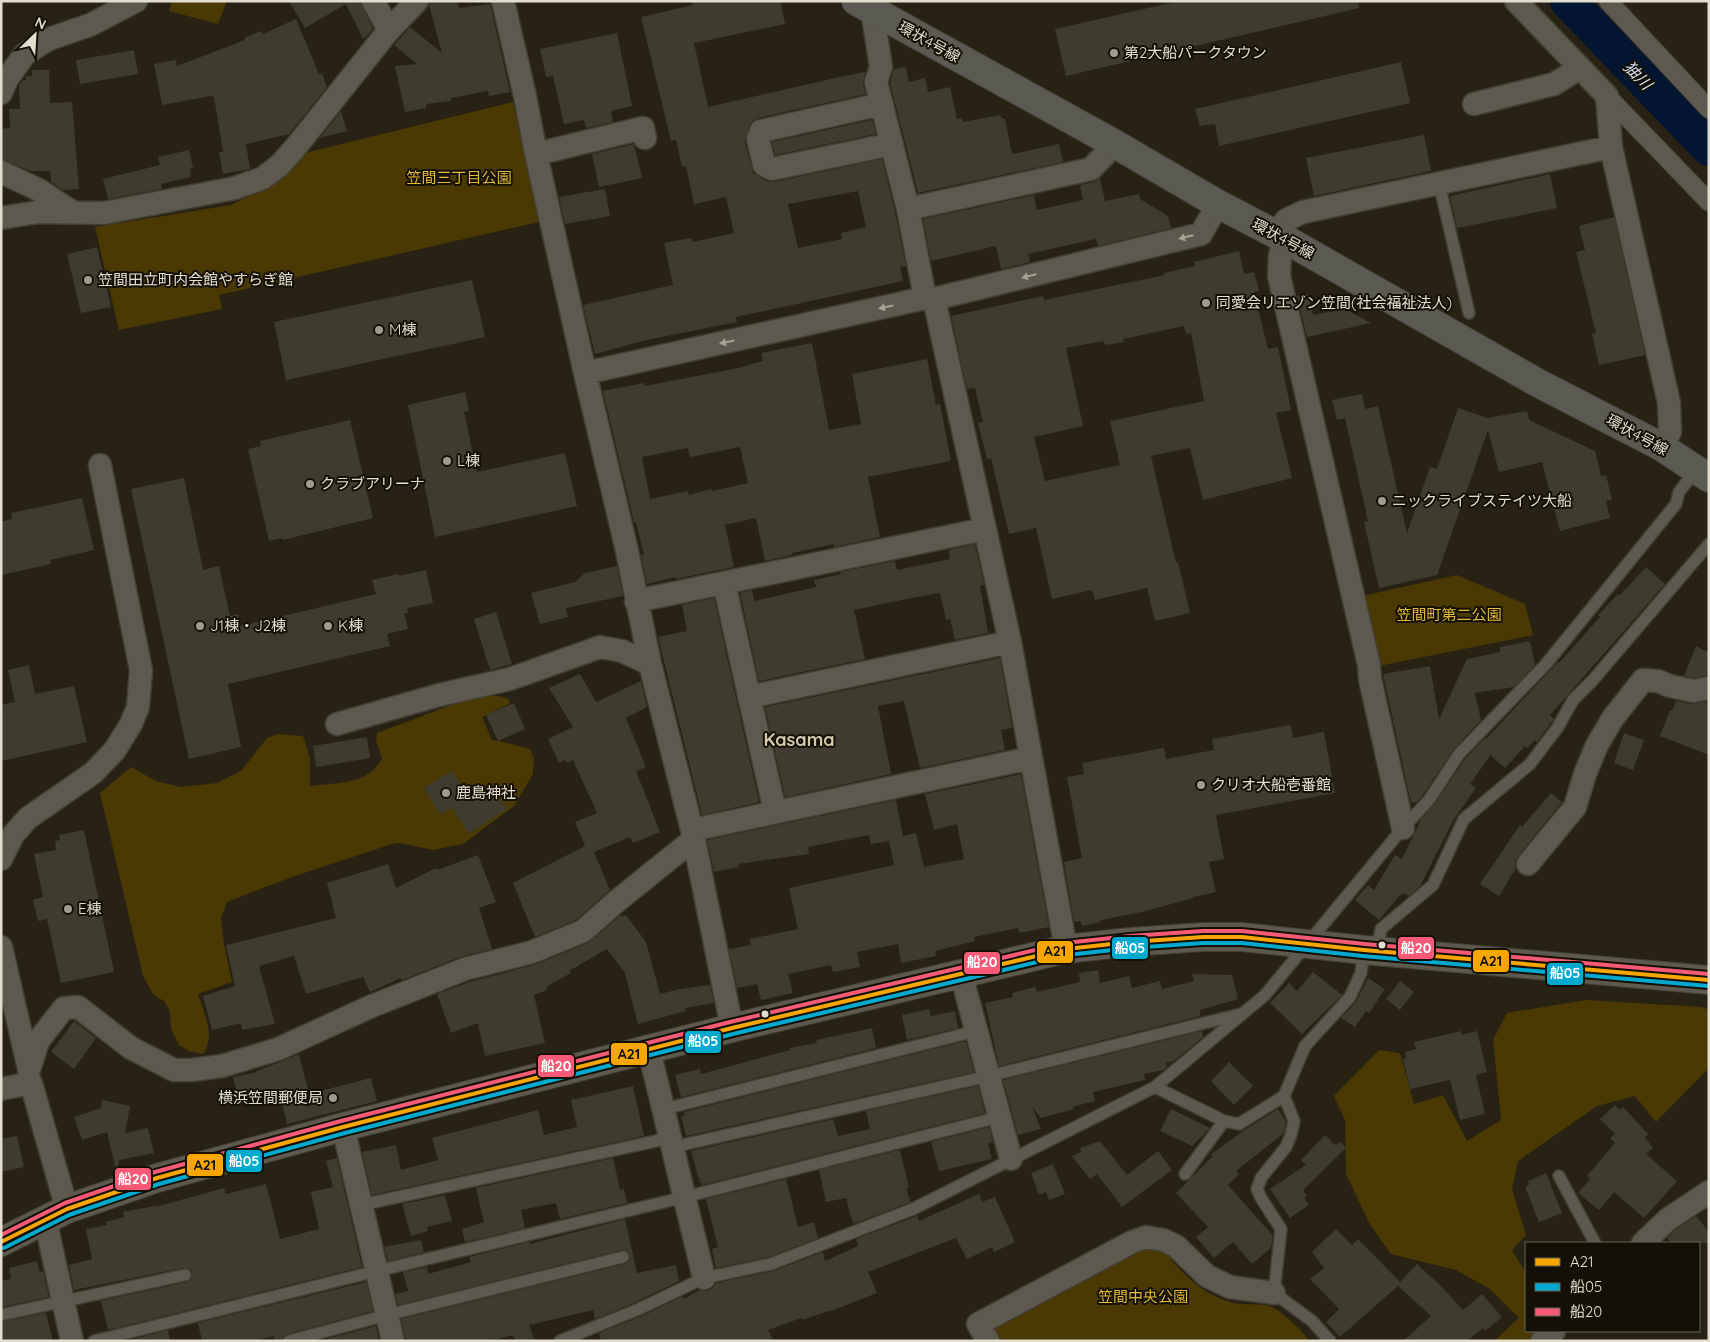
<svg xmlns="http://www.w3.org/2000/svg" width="1710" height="1342" font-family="Quicksand,'Noto Sans JP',sans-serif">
<rect width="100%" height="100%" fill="#272214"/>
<!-- green -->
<path fill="#4a3903" d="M172,1H227L218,24L169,11Z
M513,102L539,222L219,295L222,309L119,330L95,227L231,205L277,181L305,153Z
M1457,575L1525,604L1533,635L1379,666L1362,596Z
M487,694L503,697L509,699V704L482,717L492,740L508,743L530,749L534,759L533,774L514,806L463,844L433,850L400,843L392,844L292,877L227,902L221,918L224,944L232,982L198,994C204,1012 216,1037 203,1054L189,1051L179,1045L171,1029L170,1012L165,1002L153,994L143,976L100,793L131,767L156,781L181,787L217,783L241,771L267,738L278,734L303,736L310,758V786C337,782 368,786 382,758L376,741L377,733L475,696Z
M1586,1000L1702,1007L1709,1010V1068L1656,1122L1635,1096L1597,1106L1518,1161L1512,1189L1526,1235L1512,1250L1526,1273V1331H1535L1528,1341H1494L1519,1318L1490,1289L1456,1270L1391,1254L1369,1223L1346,1174L1345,1120L1334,1096L1379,1050L1400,1053L1414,1104L1443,1095L1467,1141L1501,1120L1493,1040L1507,1013Z
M1156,1247L1176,1252L1171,1260C1189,1279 1201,1292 1227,1301C1239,1306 1252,1303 1265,1305C1278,1306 1302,1331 1310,1341H992L993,1328L1139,1249Z"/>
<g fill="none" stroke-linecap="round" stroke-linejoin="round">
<!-- river -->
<path stroke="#041532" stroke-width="36" d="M1568,1L1709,148"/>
</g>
<!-- building -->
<path fill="#3f3b2f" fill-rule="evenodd" d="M289,1H360L373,29L367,36L363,39L346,4L305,28Z
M430,1H457L459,8L490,4L510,92L489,96L488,91L451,98V101L426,104V108L405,112L395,66L417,64L394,45L410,27L442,53L429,5Z
M692,1H780L785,24L694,43L708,107L840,77L865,72L863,85L866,94L758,118L752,121L749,126L745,142L753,173L766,181L774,182L882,159L895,212L906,266L900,267L903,281L736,317L737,322L647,340L595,354L583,305L673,285L664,243L691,238L692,242L734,233L726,197L694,204L686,166L682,167L676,140L671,141L641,17L693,5ZM858,191L866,227L841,233L842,239L798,248L788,204Z
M1179,1H1358L1359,8L1066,76L1055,29Z
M296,19L319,74L322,73L327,87L289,134L246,144L250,169L223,174L219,152H223L214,97L211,96L162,105L154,64L176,60L177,66L245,40L244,38L261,31L263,34Z
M617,33L632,106L611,111L613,122L586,128L584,120L564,124L553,76L546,77L540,49Z
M134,50L138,74L80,84L76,60Z
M1401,62L1410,103L1219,146L1215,124L1200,126L1195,109Z
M906,67L909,82L925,78L928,92L950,87L957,119L962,118L963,122L1000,115L1002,119H1005L1012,154L1059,144L1063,162L918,193L890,83L894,69Z
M32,70H49L50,103L72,102L79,189L63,190L51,182L50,171H30L1,159V129L10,128L9,109H20L19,85L23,80H26V76H32Z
M341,111L347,131L320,138Z
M872,120L876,134L775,155L772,142Z
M1424,135L1431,171L1314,196L1306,158Z
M634,144L642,178L599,187L592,154Z
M189,150L193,168L190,169L191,177L161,184L162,189L108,199L103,179L160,165L158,157Z
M1550,174L1557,208L1457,228L1450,196Z
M1100,178L1105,201L1139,194L1140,199L1168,216L1171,228L1098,246L1096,239L1028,254L1030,262L1001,269L996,246L931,261L923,219L1034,195L1037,210L1083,200L1080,185L1094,182Z
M605,189L610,216L565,224L559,197Z
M1614,217L1645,355L1599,365L1592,334L1596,333L1576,252L1585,250L1579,226Z
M97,247L111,307L81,313L67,254Z
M1239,251L1244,274L1254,272L1259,291L1254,292L1268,349L1278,347L1291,410L1276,413L1292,478L1203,500L1190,448L1151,456L1176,563L1178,562L1190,613L1155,621L1147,588L1095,600L1092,590L1052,599L1036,528L1009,534L991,458L987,459L978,423L983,422L975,388L967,389L951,316L1043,296L1044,300L1165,275L1164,273L1195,266L1194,262ZM1184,326L1186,334L1191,333L1204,401L1110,421L1120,465L1045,481L1034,437L1083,426L1066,348L1103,341L1106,345L1124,342L1123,339Z
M472,280L485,337L286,380L274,322Z
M1308,294L1313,315L1345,309L1371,323L1307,337L1297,296Z
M812,343L829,430L861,424L852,374L927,359L936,405L940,404L951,461L868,477L880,537L834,547V544L792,553V555L765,561L756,518L725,525L734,567L676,579L675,577L647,584L641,555H644L636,522H634L603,391L644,383L645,386L738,368L763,361L761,353ZM740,447L748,483L712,491L711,489L689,495L688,491L650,499L642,457L688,448L690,457Z
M465,392L469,411L464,412L477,472L565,453L577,506L435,537L408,405Z
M1362,394L1365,409L1378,406L1407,533L1430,467L1437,469L1458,408L1487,418L1527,411L1529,420L1595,451L1601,476L1606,475L1612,500L1606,501L1610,518L1560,531L1542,462L1499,472L1488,430L1437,575L1379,588L1364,522L1368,521L1345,418L1337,420L1332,400Z
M350,420L373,518L283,540L282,538L269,541L248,449L261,446L260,441Z
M184,478L203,570L219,566L230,616L238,614L240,626L376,594L372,580L399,574V576L426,570L433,603L407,608L408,613H404L408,629L387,634L390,646L228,684L241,747L189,759L131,489Z
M82,498L94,550L50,560L51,564L1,575V522L12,519L11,513Z
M975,544L984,585L980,586L988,633L955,640L950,619L946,620L940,593L906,599L854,610L865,659L759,681L740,593L752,590L754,601L816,587L814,580L841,574L840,572L895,561L897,570L950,559L949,550Z
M617,566L623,596L566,608L568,617L540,624L531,593L575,582L585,573Z
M1646,567L1665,584L1550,715L1554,719L1537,742L1535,740L1527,748L1525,746L1505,768L1489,754L1490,756L1470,784L1476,788L1454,819L1420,886L1409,896L1404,893L1403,895L1401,894L1379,920L1355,900L1368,885L1374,890L1395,855L1402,859L1422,818L1435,804L1465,759L1485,738L1486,739L1558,662L1559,663L1600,617L1598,615L1618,594L1620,595Z
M714,598L759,802L702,815L658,637L687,631L682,605Z
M496,612L512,664L490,670L474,619Z
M1530,641L1535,665L1514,687L1475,693L1481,720L1453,750L1423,795L1417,802L1411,803L1383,674L1430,666L1439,719L1467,659L1500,652V647Z
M1696,646L1709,653V675L1693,678L1684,676Z
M1000,658L1012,728L1001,730L1005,750L920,768L904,701L878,706L891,774L785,797L765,707Z
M29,665L35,694L74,686L87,742L1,761V705L15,702L8,670Z
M580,674L596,702L641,681L647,707L626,718L646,767L636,771L660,832L633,843L630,837L594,852L610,890L576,920L535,937L513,883L585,846L575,822L597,813L573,760L567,763L565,760L559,763L548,739L573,727L549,688Z
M1676,701L1691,704L1709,701V755L1660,736L1670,710L1672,711Z
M514,703L525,729L498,741L486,715Z
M1291,725L1293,738L1324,732L1335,793L1216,815L1224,859L1209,862L1216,892L1193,897V898L1146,911L1101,920V922L1082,926L1080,921L1074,922L1064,862L1082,858L1067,777L1084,774L1082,763L1164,748L1166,759L1214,750L1212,739Z
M1624,733L1644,740L1633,770L1614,763Z
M367,737L370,758L316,767L313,746Z
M452,771L470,801L476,797L477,799L493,788L507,809L469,834L452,808L440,815L424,788Z
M1021,774L1049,927L1019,933L1018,928L974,937L975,941L935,951L936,956L901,963L898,944L857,952L860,967L833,972L831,965L788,974L793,993L761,1000L757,984L737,988L729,949L751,945L750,939L798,929L789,888L894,865L889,841L871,844L869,835L808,847L809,854L738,864L739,867L714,872L707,840L896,800L903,836L916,833L924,867L964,859L957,824L934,830L925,794Z
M1551,793L1562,802L1518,856L1515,861L1516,868L1499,896L1480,884L1520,825L1522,827Z
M84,830L114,972L61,983L47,919L38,921L33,900L43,897L34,854L56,850L55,841L60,840L59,835Z
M478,855L496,902L479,908L492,949L460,957L402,980L401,978L370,992L363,977L306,994L294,956L259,966L275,1024L242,1030L241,1023L212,1030L203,996L235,986L226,945L336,918L327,883L388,864L396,888L436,868L437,870Z
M621,915L622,917L626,915L646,942L660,994L680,989L710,985L714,1003L685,1008L686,1011L638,1024L625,973L607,949L569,971L571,973L546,987L547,990L534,995L545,1043L485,1056L478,1023L451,1033L437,994L469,982L537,964L588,943Z
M1098,970L1100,983L1129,976L1132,988L1160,981L1162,989L1194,981L1192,974L1232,975L1238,999L1200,1010V1016L999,1066L985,1003L1013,997L1012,993L1035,987L1037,992L1080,982L1079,973Z
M1313,972L1342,995L1302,1034L1270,1003L1289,983L1297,991Z
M1368,978L1385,989L1369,1013L1366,1011L1355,1027L1341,1018L1356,1002Z
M1400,981L1414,992L1400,1010L1386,999Z
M929,1009L931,1016L955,1011L958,1028L907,1040L902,1015Z
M74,1021L96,1038L74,1069L51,1052Z
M872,1028L876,1048L681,1097L675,1075L700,1069L701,1074L790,1050V1048L817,1043L816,1040Z
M1202,1031L1203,1037L1174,1061L1166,1063L1167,1067L1163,1070L1144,1074L1145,1080L1093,1092L1095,1101L1072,1107L1074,1109L1041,1118L1032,1107L1041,1129L1018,1135L1003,1080Z
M1461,1031V1035L1477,1031L1487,1072L1476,1075L1485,1114L1460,1120L1450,1080L1410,1089L1403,1059L1406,1058L1405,1052L1416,1049L1414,1042Z
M962,1042H966L974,1072L686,1136L681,1116L685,1115L684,1112Z
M299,1054L309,1094L371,1078L377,1101L287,1124L279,1091L239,1101L233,1077L253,1073Z
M1229,1062L1253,1086L1234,1105L1211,1081Z
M633,1086L644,1136L372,1195L362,1152L396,1145L401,1170L438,1160L432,1138L538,1110L544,1135L577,1127L571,1100Z
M978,1086L985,1113L702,1185V1183H700L691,1151L833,1119L838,1136L870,1129L866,1111Z
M102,1100L130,1106L125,1133L148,1128L154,1153L119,1160L117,1174L107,1132L82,1140L74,1117L101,1108Z
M1615,1105L1620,1110L1623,1107L1648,1134L1645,1137L1653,1148L1646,1154L1677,1181L1644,1218L1614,1192L1599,1210L1578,1193L1590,1179L1587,1176L1615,1143L1610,1138L1615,1134L1600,1119Z
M1171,1109L1210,1128L1192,1146L1160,1131Z
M1278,1109L1286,1122L1284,1133L1236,1171L1239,1174L1228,1185L1273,1236L1271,1248L1252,1264L1233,1242L1214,1258L1196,1237L1208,1227L1176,1193L1213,1156L1210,1155L1246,1129Z
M989,1127L993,1142L988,1143L992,1159L939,1171L931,1142Z
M1325,1135L1335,1145L1341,1142L1346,1148L1303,1190L1307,1196L1304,1198L1309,1205L1290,1218L1270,1189L1306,1165L1301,1160Z
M17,1136L24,1167L1,1172V1139Z
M1100,1141L1127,1175L1158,1151L1172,1170L1122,1207L1097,1174L1090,1179L1072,1156L1081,1152L1080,1148Z
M900,1150L909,1188L906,1189L911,1202L853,1224L846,1198L826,1202L819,1170Z
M337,1158L362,1267L108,1330L101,1301L187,1282L192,1278L191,1270L183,1268L74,1290L69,1265L92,1259L86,1229L107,1225L106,1222L124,1217L123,1212L155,1206V1207L224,1188L226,1194L266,1184L280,1239L319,1229L311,1192L333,1187L326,1161Z
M613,1158L620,1190L624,1189L627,1203L560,1219L556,1203L521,1210L525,1228L465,1242L462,1229L484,1222L476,1188Z
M1053,1164L1065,1194L1049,1200L1046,1192L1039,1195L1031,1173Z
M1546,1173L1562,1213L1539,1222L1525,1187L1529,1185L1528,1181Z
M786,1179L798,1227L814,1222L818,1238L769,1257L716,1268L712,1249L718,1247L706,1199Z
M979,1194L982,1202L995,1197L1015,1242L994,1252L992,1247L967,1259L956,1238L868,1272L877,1293L831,1311V1310L802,1320L801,1318L768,1330L774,1341H601L599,1333L642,1316L683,1296V1299L700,1290L708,1291L713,1288L716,1283L773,1271L823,1252L825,1261L858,1246L856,1239L917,1216L919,1221Z
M445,1195L452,1221L427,1227L428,1231L411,1236L402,1204Z
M1696,1216L1709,1232V1243H1672L1667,1238L1675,1230Z
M625,1219L637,1273L676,1265L679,1281L636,1302L595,1319L593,1310L529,1325L535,1341H515L513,1335L490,1341H406L401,1319L625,1264L628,1262L630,1256L628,1252L621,1250L398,1305L395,1294L408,1291L403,1272L427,1267L428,1274L471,1262L469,1257L529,1242L530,1244Z
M1336,1229L1352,1245L1358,1239L1400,1282L1417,1264L1441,1286L1463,1310L1482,1294L1502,1317L1485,1331L1483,1328L1467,1341H1403L1431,1316L1398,1286L1340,1337L1326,1322L1339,1309L1310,1279L1324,1268L1312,1252Z
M421,1240L424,1252L388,1261L384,1247Z
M37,1261L40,1272L43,1271L49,1297L1,1307V1281L11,1279L9,1268Z
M366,1282L373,1311L287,1334L283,1336L282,1341H274V1336L253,1341H202L198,1323Z
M46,1313L53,1341H1V1322Z
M376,1326L379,1341H319Z
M168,1330L170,1341H126Z"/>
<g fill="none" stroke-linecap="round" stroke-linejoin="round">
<!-- service casing -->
<g stroke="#423e34" stroke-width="14">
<path id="service" d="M1439,183L1469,313
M1377,951L1381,929L1433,885L1464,819L1530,764L1558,727L1573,700L1593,680L1709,544
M1155,1087L1224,1121L1239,1124L1284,1096
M664,1109L976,1031
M673,1147L989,1076L1241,1014
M1185,1174L1224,1121
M1559,1176L1595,1243
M361,1205L670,1138
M1,1315L185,1275
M94,1341L377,1271L685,1197L999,1117
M289,1341L387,1315L623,1257
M560,1341L639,1309L704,1278L771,1264L913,1209L1155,1087L1265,995L1403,828L1429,800L1459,754L1546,664L1676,504L1679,492L1696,470
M1330,1341L1312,1321L1274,1293L1281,1229L1261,1198L1257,1189L1261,1178L1286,1147L1291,1135L1294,1121L1284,1096L1305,1046L1350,997L1361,973L1364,950"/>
</g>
<!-- pedestrian casing -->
<g stroke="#423e34" stroke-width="20">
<path id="pedestrian" d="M1608,1L1709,109
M1607,96L1709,202"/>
</g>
<!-- minor casing -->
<g stroke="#423e34" stroke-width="25">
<path id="minor" d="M373,1L389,30
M503,1L525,96L536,154L585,373L627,551L650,664L692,830L732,1028
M1516,1L1607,96L1611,147
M872,10L881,67L876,82L908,209L925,298
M1,93L7,79L25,54L49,39L90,25L136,1
M882,104L761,131L758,139L764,165L772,169L892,144
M1474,104L1554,84L1580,68
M536,154L643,128L645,138
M1,172L39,190L72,212
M908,209L1091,169L1115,144
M1,218L38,212L104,213L235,188L263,178L280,165L295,148L389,30L417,1
M1277,234L1286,220L1303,212L1611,147L1669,403L1670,432L1660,446
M1285,239L1280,255L1279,276L1369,665L1370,679L1403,828
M934,299L1010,642L1066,949
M585,373L925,298L934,299L1201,234L1218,204
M724,583L775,812
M636,601L985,529
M749,697L1010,642
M337,724L439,695L510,679L600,647L622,651L650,664
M692,830L1031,758
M1,859L13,835L28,818L93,773L115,750L131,724L138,707L141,670L100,465
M1528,864L1575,807L1585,774L1597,745L1613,718L1643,680L1658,681L1670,686L1693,691L1709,688
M1,947L29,1069
M961,974L1011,1159
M649,1050L704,1278
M29,1070L38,1041L64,1008L78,1007L131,1048L174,1070H192L222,1066L278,1049L372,1006L465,969L532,952L583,931L617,901L694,839
M1,1089L31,1083L67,1209
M343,1127L393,1341
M45,1219L72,1341
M1643,1243L1667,1220L1709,1192
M988,1341L978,1324L1132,1242L1146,1237L1163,1240L1176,1246L1207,1276L1230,1287L1274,1293
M1542,1341L1554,1331"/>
</g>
<!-- secondary casing -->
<g stroke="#423e34" stroke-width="30">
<path id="secondary" d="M1,1242L67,1209L157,1178L343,1127L732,1028L1066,949L1130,942L1203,937H1242L1364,950L1709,980"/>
</g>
<!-- primary casing -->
<g stroke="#423e34" stroke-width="30">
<path id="primary" d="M856,1L1115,144L1218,204L1285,239L1538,383L1660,446L1709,478"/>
</g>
<!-- service -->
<use href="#service" stroke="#5d594e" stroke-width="11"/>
<!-- pedestrian -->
<use href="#pedestrian" stroke="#5d594e" stroke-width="18"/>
<!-- minor -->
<use href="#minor" stroke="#5d594e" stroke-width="22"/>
<!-- secondary -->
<use href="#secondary" stroke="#5d594e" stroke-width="28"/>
<!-- primary -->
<use href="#primary" stroke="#5a5952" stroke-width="28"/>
<!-- bus-1 casing -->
<g stroke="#141006" stroke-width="8">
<path id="bus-1" d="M1,1242L67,1209L157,1178L343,1127L732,1028L1066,949L1130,942L1203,937H1242L1364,950L1709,980"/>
</g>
<!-- bus-2 casing -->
<g stroke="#141006" stroke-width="8">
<path id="bus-2" d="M4,1248L69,1215L159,1184L345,1133L733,1034L1067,955L1131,948L1203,943H1242L1363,956L1708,986"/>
</g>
<!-- bus-3 casing -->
<g stroke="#141006" stroke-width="8">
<path id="bus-3" d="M1,1235L65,1203L155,1172L341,1121L730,1022L1065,943L1130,936L1203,931H1242L1365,944L1709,974"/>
</g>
<!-- bus-1 -->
<use href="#bus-1" stroke="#f7a600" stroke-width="4"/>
<!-- bus-2 -->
<use href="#bus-2" stroke="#00a9ce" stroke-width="4"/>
<!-- bus-3 -->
<use href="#bus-3" stroke="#f75a77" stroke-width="4"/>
</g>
<!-- one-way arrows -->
<defs><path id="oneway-solid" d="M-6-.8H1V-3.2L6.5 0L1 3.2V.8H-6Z" transform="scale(1.25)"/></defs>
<g fill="#a7a294">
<use href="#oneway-solid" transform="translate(1186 237) rotate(166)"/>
<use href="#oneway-solid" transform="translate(1029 276) rotate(166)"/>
<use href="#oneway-solid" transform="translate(886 307) rotate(168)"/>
<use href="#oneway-solid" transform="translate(727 342) rotate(168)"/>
</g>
<!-- markers -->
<g fill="#a19c8d" stroke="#141006" stroke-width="2">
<circle cx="1114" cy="53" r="5"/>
<circle cx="88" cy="280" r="5"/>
<circle cx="1206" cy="303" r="5"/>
<circle cx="379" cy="330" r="5"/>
<circle cx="447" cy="461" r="5"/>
<circle cx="310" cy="484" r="5"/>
<circle cx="1382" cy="501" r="5"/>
<circle cx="200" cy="626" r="5"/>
<circle cx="328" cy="626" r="5"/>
<circle cx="1201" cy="785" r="5"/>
<circle cx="446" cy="793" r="5"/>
<circle cx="68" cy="909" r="5"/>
<circle cx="333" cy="1098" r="5"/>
</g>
<g fill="#e3dece" stroke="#141006" stroke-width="2">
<circle cx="1382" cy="945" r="4.5"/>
<circle cx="765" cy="1014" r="4.5"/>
</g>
<g text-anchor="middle" stroke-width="4" stroke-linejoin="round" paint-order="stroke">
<!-- street labels -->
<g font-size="15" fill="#e3dece" stroke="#141006">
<text transform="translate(929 42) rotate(29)" y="5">環状4号線</text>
<text transform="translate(1283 239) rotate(28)" y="5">環状4号線</text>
<text transform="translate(1637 435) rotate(29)" y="5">環状4号線</text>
</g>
<!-- poi labels -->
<g font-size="15" fill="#e3dece" stroke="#141006" text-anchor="start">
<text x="1124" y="58">第2大船パークタウン</text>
<text x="98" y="285">笠間田立町内会館やすらぎ館</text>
<text x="1216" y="308">同愛会リエゾン笠間(社会福祉法人)</text>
<text x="389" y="335">M棟</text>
<text x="457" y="466">L棟</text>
<text x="320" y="489">クラブアリーナ</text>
<text x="1392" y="506">ニックライブステイツ大船</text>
<text x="210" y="631">J1棟・J2棟</text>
<text x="338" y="631">K棟</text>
<text x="1211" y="790">クリオ大船壱番館</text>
<text x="456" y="798">鹿島神社</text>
<text x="78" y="914">E棟</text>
<text x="323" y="1103" text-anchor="end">横浜笠間郵便局</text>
</g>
<!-- park labels -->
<g font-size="15" fill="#e3b935" stroke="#141006">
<text x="459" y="183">笠間三丁目公園</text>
<text x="1449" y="620">笠間町第二公園</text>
<text x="1143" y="1302">笠間中央公園</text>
</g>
<!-- water labels -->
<g font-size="16" font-style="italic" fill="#d3e0f3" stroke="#141006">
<text transform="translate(1638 75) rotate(46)" y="6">㹨川</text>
</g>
<!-- quarter labels -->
<g font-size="18" font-weight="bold" fill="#d5caab" stroke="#141006">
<text x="799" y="746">Kasama</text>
</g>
</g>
<g stroke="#141006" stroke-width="2">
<rect x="1111" y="936" width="38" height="24" rx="5" fill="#00a9ce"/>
<rect x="1397" y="936" width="38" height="24" rx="5" fill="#f75a77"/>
<rect x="1036" y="940" width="38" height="24" rx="5" fill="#f7a600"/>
<rect x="1472" y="949" width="38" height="24" rx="5" fill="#f7a600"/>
<rect x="963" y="951" width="38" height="24" rx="5" fill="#f75a77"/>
<rect x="1546" y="962" width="38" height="24" rx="5" fill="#00a9ce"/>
<rect x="684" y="1030" width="38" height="24" rx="5" fill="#00a9ce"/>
<rect x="610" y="1042" width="38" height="24" rx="5" fill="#f7a600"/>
<rect x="537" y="1054" width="38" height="24" rx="5" fill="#f75a77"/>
<rect x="225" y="1149" width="38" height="24" rx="5" fill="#00a9ce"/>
<rect x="186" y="1153" width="38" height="24" rx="5" fill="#f7a600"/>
<rect x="114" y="1167" width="38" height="24" rx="5" fill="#f75a77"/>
</g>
<g font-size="14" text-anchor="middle" font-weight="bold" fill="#fff">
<text x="1130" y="953">船05</text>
<text x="1416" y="953">船20</text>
<text x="982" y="967">船20</text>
<text x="1565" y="978">船05</text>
<text x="703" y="1046">船05</text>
<text x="556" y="1071">船20</text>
<text x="244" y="1166">船05</text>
<text x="133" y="1184">船20</text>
</g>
<g font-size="14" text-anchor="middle" font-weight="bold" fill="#111">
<text x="1055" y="956">A21</text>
<text x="1491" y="966">A21</text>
<text x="629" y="1059">A21</text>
<text x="205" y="1170">A21</text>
</g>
<!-- border -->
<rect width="1710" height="1342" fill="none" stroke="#e3dece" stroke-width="5"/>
<!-- legend -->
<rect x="1525" y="1242" width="175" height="90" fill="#141006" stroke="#676256"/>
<rect x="1535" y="1258" width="25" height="8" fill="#f7a600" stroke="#676256"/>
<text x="1570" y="1267" font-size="15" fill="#e3dece">A21</text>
<rect x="1535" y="1283" width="25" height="8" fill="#00a9ce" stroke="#676256"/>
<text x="1570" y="1292" font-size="15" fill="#e3dece">船05</text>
<rect x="1535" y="1308" width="25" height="8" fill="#f75a77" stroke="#676256"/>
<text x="1570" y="1317" font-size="15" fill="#e3dece">船20</text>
<!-- north arrow -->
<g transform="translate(35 35) rotate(25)" stroke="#141006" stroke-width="4" paint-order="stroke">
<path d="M0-4L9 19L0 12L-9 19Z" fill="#e3dece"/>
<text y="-8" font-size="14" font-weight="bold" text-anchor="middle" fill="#e3dece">N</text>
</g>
</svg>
